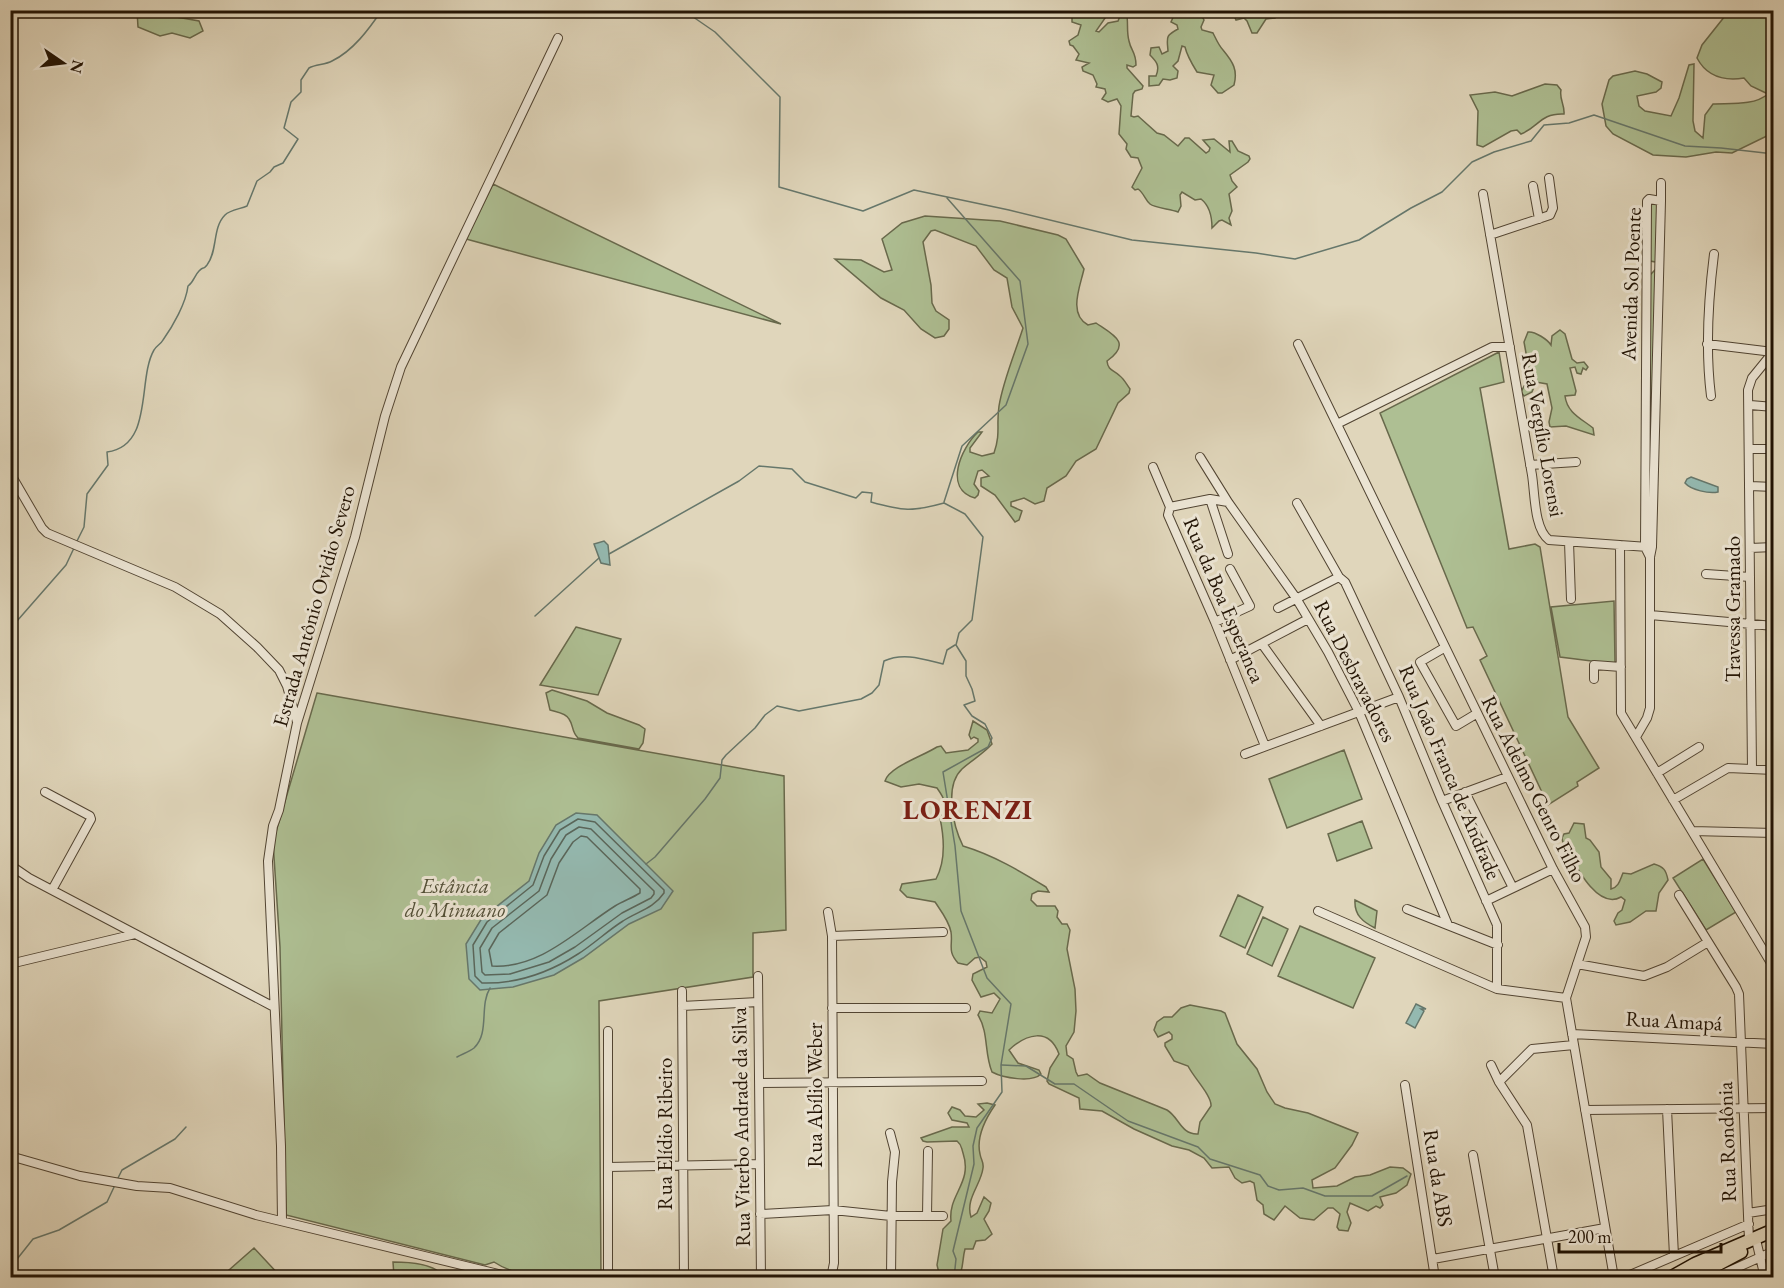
<svg xmlns="http://www.w3.org/2000/svg" width="1784" height="1288" font-family="'EB Garamond',serif">
<rect width="100%" height="100%" fill="#e0d6bb"/>
<filter id="stains"><feTurbulence type="fractalNoise" baseFrequency=".00333" numOctaves="4"/><feColorMatrix values="0 0 0 0 .2 0 0 0 0 .09 0 0 0 0 .02 0 0 0 .5 -.17"/></filter>
<radialGradient id="worn" r=".72"><stop offset=".6" stop-color="#630" stop-opacity="0"/><stop offset="1" stop-color="#630" stop-opacity=".3"/></radialGradient>
<!-- green -->
<path fill="#aebf93" stroke="#68694c" stroke-width="1.5" d="M1753,10L1773,11V133L1732,153L1716,152L1686,157L1653,155L1613,134L1606,126L1602,104L1609,80L1613,76L1635,71L1647,74L1662,82L1661,88L1656,92L1637,96L1639,106L1645,111L1671,116L1679,98L1689,65L1694,64L1693,121L1695,131L1703,138L1705,115L1713,104C1730,103 1754,106 1768,94L1751,86L1744,78C1725,81 1707,77 1697,58L1702,45L1725,16Z
M137,11H177V17L199,21L203,31L190,38L172,33L160,36L138,27Z
M1087,11L1091,16L1104,11H1110L1096,31L1099,32L1108,23L1118,21L1122,11H1126C1129,22 1126,30 1129,41C1131,51 1136,52 1136,65L1133,67L1127,65V68L1143,86L1142,89L1135,91L1133,94L1131,116L1134,117L1138,116L1157,133L1164,135L1178,146L1185,138H1189L1206,153L1209,151L1210,148L1203,140L1214,139L1230,152L1229,141H1232L1238,151L1249,156L1250,159L1248,162L1230,175L1232,181L1237,187L1229,194L1232,211L1229,218L1231,225L1222,220L1219,221L1212,228C1212,218 1210,206 1201,199L1195,200L1182,192L1180,195L1181,206L1178,212C1170,209 1155,208 1150,204C1145,200 1144,193 1138,189L1135,190L1132,187L1142,168L1138,158L1131,157L1126,149L1127,144L1119,134L1121,106L1117,99L1108,102L1102,99L1106,93L1105,89L1096,87L1097,84L1093,75L1083,71L1082,67L1089,63L1076,60L1079,54L1073,46L1070,45L1069,41L1078,35L1081,25L1072,22V15Z
M1176,11H1199L1204,20L1201,27L1202,30L1213,33C1216,39 1219,46 1223,50C1233,62 1238,70 1234,85L1222,93H1218L1211,85L1214,75L1197,72C1192,64 1187,56 1185,47L1182,46L1178,61L1173,66L1178,71L1177,78L1170,80L1163,79L1159,85L1149,86V76H1156C1160,66 1157,62 1150,55L1151,48L1159,47L1162,54L1168,51C1167,37 1165,36 1178,29L1177,25L1171,22Z
M1232,11H1284L1275,18L1266,19L1257,33H1252L1247,21L1244,18L1236,20Z
M1545,84L1557,85L1561,90C1559,99 1565,105 1564,114C1540,113 1539,127 1521,134L1517,130L1511,131L1483,147L1477,145L1478,111L1470,95L1495,92L1512,96Z
M493,184L781,324L466,239Z
M1651,203L1657,204L1658,208L1656,262L1650,261L1648,209Z
M925,216L1000,221L1058,235L1066,239L1084,269C1080,287 1068,314 1088,325L1096,323C1114,335 1132,343 1107,361C1108,371 1114,370 1120,376C1124,379 1127,385 1130,389L1129,393L1118,403L1096,449L1076,461L1066,476L1047,488L1044,501L1035,504L1024,498L1011,502V506L1022,511L1019,520L1015,522L995,495L981,486V478L989,476L982,470L978,471L974,484L979,491L978,495L975,498C943,489 961,448 978,432H982L970,448V452L982,456L994,453C1001,433 996,425 999,406C1003,381 1015,353 1023,328L1012,307L1007,278L994,270L976,246L935,230L931,231L923,242L931,285L932,303L936,311L949,320V329L944,336L935,338L921,329L904,310L881,298L835,259L861,260L884,272L892,270L882,239L902,223Z
M1655,270L1657,271L1652,403L1650,404L1649,403L1650,275Z
M1560,330L1565,334L1572,359L1577,363L1584,362L1588,367L1586,370L1583,368L1581,374L1577,373L1575,367L1570,368L1576,391L1575,395L1565,396C1567,413 1582,419 1593,428L1594,435L1566,426L1550,427L1549,422L1552,408L1547,384L1536,382L1532,392L1524,396L1521,392L1530,375L1524,342L1528,332C1535,331 1548,340 1551,345L1552,336Z
M1499,352L1504,382L1480,388L1509,549L1535,544L1540,547L1568,717L1599,768L1577,782L1578,786L1548,805L1480,660L1487,656L1473,627L1467,628L1380,413Z
M1614,601L1615,664L1560,657L1551,607Z
M576,627L621,639L598,695L540,685Z
M552,690L587,701L607,713L639,725L645,729L643,743L639,749L578,738C571,731 574,726 569,719C566,713 556,712 550,710L546,693Z
M317,693L784,776L786,930L753,933V977L599,1001L601,1277C566,1277 524,1282 494,1262L485,1265L286,1215L280,947L273,842Z
M973,721L987,730L992,744C983,754 972,760 962,769C944,786 953,826 963,846C993,855 1020,871 1046,887L1049,892L1038,891L1032,894L1031,900L1037,906H1055L1058,911L1057,917L1062,924H1067L1070,930L1067,949L1075,989L1076,1011L1074,1032L1066,1046L1067,1055L1073,1059L1076,1072L1078,1076L1087,1074L1100,1083L1167,1110C1179,1117 1181,1135 1198,1134L1200,1122L1211,1106C1212,1096 1194,1078 1188,1066L1174,1061L1165,1046V1043L1172,1039V1035L1169,1032L1158,1037L1154,1030L1157,1022L1164,1017H1172L1181,1008L1190,1005L1221,1011L1225,1013L1237,1044L1257,1069L1267,1092L1275,1104L1285,1108L1308,1113L1358,1133L1352,1145L1335,1168L1312,1180L1313,1188L1337,1186L1355,1177L1370,1175L1390,1167L1403,1168L1411,1174L1407,1185L1396,1193L1380,1197L1383,1205L1380,1208L1376,1206L1368,1211L1350,1203L1347,1212L1351,1223L1348,1231L1339,1230L1337,1227L1340,1214L1333,1208H1328L1314,1220L1300,1218L1285,1206L1274,1220L1264,1214L1263,1205L1257,1200L1254,1183L1250,1181L1242,1183L1235,1178L1229,1167L1212,1168L1204,1158L1189,1150L1172,1146L1134,1129L1102,1111L1080,1109L1079,1098L1049,1084L1047,1081L1050,1068L1059,1054C1049,1027 1026,1034 1009,1050L1018,1063L1039,1070L1041,1074C1032,1083 1003,1078 992,1072C984,1053 989,1033 978,1015L980,1011L992,1013L1000,999L994,993L981,997L972,980L973,974L987,967L986,962L980,957L975,958L967,965L958,963C947,951 953,945 951,932C949,921 941,911 935,902L907,897L900,890L902,884L936,879C946,861 944,837 940,818C946,803 947,802 937,788L919,784L901,787L885,781C889,767 923,756 937,747L941,746L946,753L968,750L978,742V739L974,737L971,739L969,735Z
M1344,750L1362,799L1287,828L1269,779Z
M1362,821L1372,848L1337,861L1328,834Z
M1574,823L1584,824L1586,838L1590,840L1599,852L1601,867L1611,879V889C1619,887 1620,880 1623,873L1631,874L1654,864C1664,867 1666,870 1668,880L1659,893L1656,911H1646L1630,922L1616,925L1614,921L1618,913L1622,910L1625,900L1621,897C1596,911 1573,860 1563,843L1562,838L1564,834L1569,833Z
M1703,859L1736,912L1706,930L1673,878Z
M1238,895L1263,907L1245,948L1220,936Z
M1355,900L1377,911L1375,928C1363,922 1354,915 1355,900Z
M1263,917L1288,929L1272,966L1247,954Z
M1300,926L1375,958L1353,1008L1278,976Z
M987,1103L995,1105C986,1118 976,1137 980,1154C981,1160 984,1162 983,1168C981,1185 965,1199 971,1217L977,1213L984,1197L991,1203L989,1211L984,1219L992,1234L985,1240L976,1241L973,1249H965C962,1260 964,1266 959,1277H940L937,1265L943,1229L951,1221C948,1194 973,1183 963,1153C961,1147 962,1145 957,1141L927,1142L923,1141L921,1138L952,1127H969L967,1123L952,1120L948,1113L952,1107L960,1110L965,1116L976,1117L984,1110L978,1104Z
M254,1248L281,1277H236L229,1270Z
M393,1262C409,1262 435,1263 444,1277H394Z"/>
<!-- water -->
<path fill="#94b9b0" stroke="#66776b" stroke-width="1.5" d="M1691,477L1718,487V492C1709,494 1691,490 1685,483L1687,479Z
M604,541L608,545L610,565L601,563L594,544Z
M576,813L597,815L673,891L661,909L629,924L583,958L554,975L513,987L480,990L469,979L466,944L482,918L529,881L539,853L556,825Z
M1416,1004L1426,1009H1421L1424,1011L1415,1028L1406,1023Z"/>
<g fill="none" stroke-linecap="round" stroke-linejoin="round">
<!-- shore -->
<path stroke="#5a665a" stroke-width="1.5" d="M578,819L595,822L664,890V893C653,909 638,911 623,921C607,931 594,944 578,954C550,972 516,984 482,983L475,976L473,945L487,922L533,885L544,856L560,830Z
M579,827L591,829L654,891V894L651,898L622,913L575,947L549,962L510,974L485,975L482,972L480,948L492,928L539,891L551,859L566,835Z
M581,836L587,837L640,889V893C632,898 623,901 615,906C577,930 540,969 492,966L489,950L499,933L547,895L559,863L573,842Z"/>
<!-- stream -->
<path stroke="#66776b" stroke-width="1.5" d="M683,10L715,32L780,97L779,187L863,211L914,190L1009,210L1132,240L1256,253L1295,259L1359,240L1411,208L1442,192L1472,162L1494,152L1531,141L1544,125L1569,123L1594,115L1685,146L1721,148L1774,154
M944,502L962,446L1006,405L1028,344L1020,281L947,198
M76,543L84,527L87,494L108,465L107,452C154,446 137,379 154,350C156,346 161,344 163,340C173,326 186,303 188,286C194,282 194,276 199,271C205,265 202,271 207,265C218,251 212,228 225,215C230,210 240,209 247,206L257,181L270,172L274,167L283,163L298,139L284,128L291,102L301,92V80L309,68C316,64 325,65 332,61C353,51 369,29 382,10
M609,554L739,481L759,466L792,469L805,482L856,498L862,492L872,493L871,502C903,511 912,512 944,503L965,514L983,537L972,620L959,633L956,645L966,661V676L972,689L975,701L964,705L972,716L985,724L992,738L988,747L943,772L955,846L961,911L987,978L1011,1004L1001,1065L1002,1092L977,1128L973,1146L974,1164L953,1251L956,1259L954,1278
M535,616L599,558
M10,629L66,565L74,548
M646,864L655,857L705,799L720,778L722,760L726,755L755,728L765,715L777,706L799,711L861,699L872,693L879,685L884,661C903,652 923,659 943,664L947,650L955,645
M457,1057C462,1054 469,1052 474,1048C490,1033 479,1006 490,988
M1002,1065L1026,1066L1055,1084H1074L1128,1121L1198,1147L1210,1159L1260,1175L1268,1186L1279,1190L1303,1188L1325,1196H1372L1407,1176
M117,1180L122,1170L175,1139L186,1127
M10,1268L33,1239L59,1230L107,1202L115,1185"/>
<!-- minor casing -->
<g stroke="#514432" stroke-width="10">
<path id="minor" d="M1533,186L1539,219
M1483,194C1499,288 1515,382 1532,475C1535,494 1534,529 1549,540L1648,547
M1661,201V183
M1490,235L1550,215L1553,208L1549,178
M1298,344L1553,869L1585,927L1586,937L1566,998L1614,1278
M1707,344L1773,352V350
M1711,396C1705,348 1708,302 1714,254
M1750,405L1774,407
M1337,424L1492,347H1510
M1750,449H1774
M1200,457L1228,502
M1530,465L1576,462
M1153,467L1170,507L1168,515L1215,622L1265,746
M10,473L42,528L47,533L175,587L220,614L257,647L279,670L287,686L297,722
M1750,486L1774,487
M1210,499L1228,554
M1297,503L1339,577L1345,582L1399,697L1442,801L1497,925V989
M1170,507L1210,499L1228,502L1296,598L1328,652L1359,712L1448,925
M1569,542L1571,599
M1620,545L1621,713L1774,968
M1750,548L1774,547
M1706,574L1750,577
M1278,608L1339,577
M1650,615L1774,626
M1215,622L1250,606L1230,569
M1262,644L1321,726
M1444,648L1420,662L1456,726L1476,714
M1230,660L1308,619
M1594,679V665L1621,667
M1636,737L1647,718L1650,708V557L1652,547L1661,201L1649,199L1647,201L1645,547L1650,557
M1245,754L1399,697
M1752,769L1748,390L1752,378L1774,351
M1657,773L1699,747
M45,792L90,816L91,819L52,890
M1465,792L1513,888
M1673,800L1728,768L1774,770
M1442,801L1507,777
M1692,831L1774,833
M10,865L29,878L274,1007
M1679,895L1736,987L1739,994L1749,1240
M1486,901L1553,869
M1407,909L1498,945
M1318,911L1497,989L1566,998
M828,912L832,936L834,1263L831,1278
M832,936L943,932
M10,964L135,934
M1577,964L1644,976L1667,967L1708,942
M758,976L761,1278
M682,991L684,1278
M682,1006L758,1002
M832,1008H966
M1572,1034L1774,1044
M1491,1065L1499,1082L1527,1125L1554,1278
M1499,1082L1532,1049L1574,1045
M759,1083L982,1081
M1405,1085L1435,1278
M1667,1109L1674,1256
M1585,1110L1774,1108
M890,1133L895,1152L892,1182L891,1278
M1473,1155L1495,1278
M10,1156L80,1176L137,1186L170,1188L256,1215L515,1278
M608,1167L760,1164
M1748,1213L1774,1209
M760,1214L833,1210L891,1216H943
M927,1216L928,1151
M282,1221L281,1146L268,861L273,826L279,810L297,723L355,537L385,416L401,367L558,38
M1773,1237L1774,1242
M1757,1244L1765,1278
M1433,1259L1605,1228
M608,1278V1031
M1623,1278L1749,1224
M1714,1278L1774,1251"/>
</g>
<!-- highway casing -->
<g stroke="#211304" stroke-width="15">
<path id="highway" d="M1670,1278L1695,1264L1774,1230
M1692,1278L1741,1252"/>
</g>
<!-- minor -->
<use href="#minor" stroke="#ebe4d3" stroke-width="8"/>
<!-- highway -->
<use href="#highway" stroke="#e0d6bb" stroke-width="12"/>
</g>
<g text-anchor="middle" stroke-width="6" stroke-linejoin="round" paint-order="stroke">
<!-- street labels -->
<g font-size="21" fill="#211304" stroke="#ebe4d3">
<text transform="translate(1631 284) rotate(-88)" y="7">Avenida Sol Poente</text>
<text transform="translate(1543 435) rotate(80)" y="7">Rua Vergílio Lorensi</text>
<text transform="translate(1224 600) rotate(67)" y="7">Rua da Boa Esperanca</text>
<text transform="translate(314 606) rotate(-74)" y="7">Estrada Antônio Ovidio Severo</text>
<text transform="translate(1733 609) rotate(-90)" y="7">Travessa Gramado</text>
<text transform="translate(1355 671) rotate(63)" y="7">Rua Desbravadores</text>
<text transform="translate(1450 772) rotate(67)" y="7">Rua João Franca de Andrade</text>
<text transform="translate(1534 789) rotate(63)" y="7">Rua Adelmo Genro Filho</text>
<text transform="translate(1674 1021) rotate(3)" y="7">Rua Amapá</text>
<text transform="translate(815 1095) rotate(-90)" y="7">Rua Abílio Weber</text>
<text transform="translate(741 1127) rotate(-91)" y="7">Rua Viterbo Andrade da Silva</text>
<text transform="translate(665 1134) rotate(-90)" y="7">Rua Elídio Ribeiro</text>
<text transform="translate(1727 1142) rotate(-92)" y="7">Rua Rondônia</text>
<text transform="translate(1438 1178) rotate(81)" y="7">Rua da ABS</text>
</g>
<!-- park labels -->
<g font-size="21" font-style="italic" fill="#524f36" stroke="#ebe4d3">
<text x="455" y="893">Estância<tspan x="455" dy="24">do Minuano</tspan></text>
</g>
<!-- district labels -->
<g font-size="27" font-weight="bold" letter-spacing="1.5" fill="#7a1f14" stroke="#ebe4d3">
<text x="968" y="819">LORENZI</text>
</g>
</g>
<!-- margin -->
<rect width="1784" height="1288" fill="none" stroke="#e0d6bb" stroke-width="36"/>
<rect x="12" y="12" width="1760" height="1264" fill="none" stroke="#211304" stroke-width="3"/>
<rect x="18" y="18" width="1748" height="1252" fill="none" stroke="#211304" stroke-width="1.5"/>
<!-- north arrow -->
<g transform="translate(63 63) rotate(104)" stroke="#ebe4d3" stroke-width="4.5" paint-order="stroke">
<path d="M0-4.5L10 22L0 15L-10 22Z" fill="#211304"/>
<text y="-9" font-size="16" font-weight="bold" text-anchor="middle" fill="#211304">N</text>
</g>
<!-- scale -->
<path d="M1559 1243v9h162v-9" fill="none" stroke="#211304" stroke-width="3"/>
<text x="1568" y="1243" font-size="18" fill="#211304" stroke="#ebe4d3" stroke-width="4.5" paint-order="stroke">200 m</text>
<rect width="100%" height="100%" filter="url(#stains)"/>
<rect width="100%" height="100%" fill="url(#worn)"/>
</svg>
